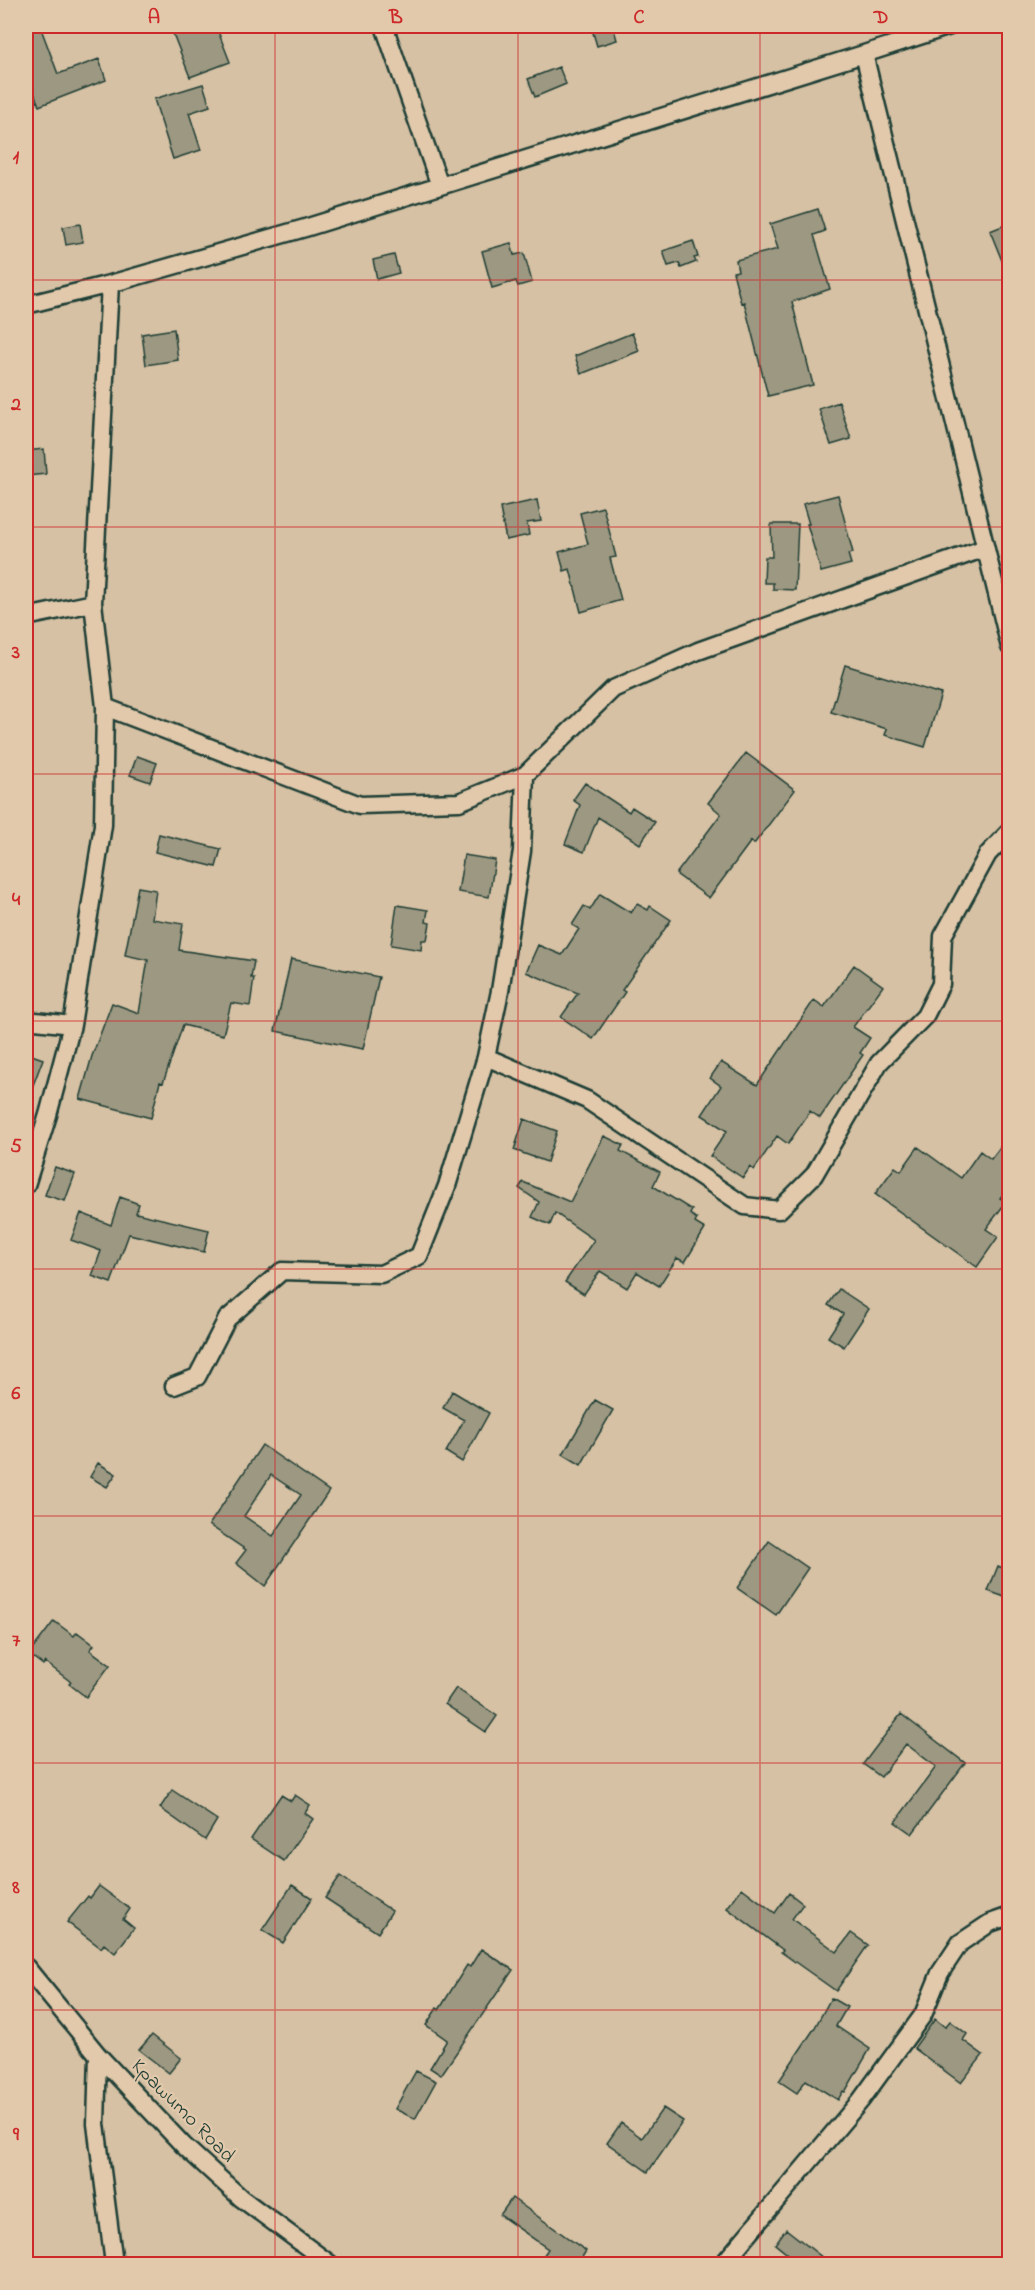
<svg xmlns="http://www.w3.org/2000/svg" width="1035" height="2290" font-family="'Indie Flower',sans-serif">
<rect width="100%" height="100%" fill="#d6c1a4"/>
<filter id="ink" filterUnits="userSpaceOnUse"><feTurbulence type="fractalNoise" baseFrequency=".0167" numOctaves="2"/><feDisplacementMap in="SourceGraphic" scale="12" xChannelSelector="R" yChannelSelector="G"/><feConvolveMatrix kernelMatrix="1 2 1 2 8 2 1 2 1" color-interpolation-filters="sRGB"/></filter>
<g filter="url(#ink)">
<!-- building -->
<path fill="#9d9881" stroke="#1f3d34" stroke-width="1.5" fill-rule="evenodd" d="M26,26H40L58,74L99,59L106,80L39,106L26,70Z
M170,26H216L230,62L190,77Z
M591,26H613L617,40L597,46Z
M559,67L566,84L535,97L528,79Z
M203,84L210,106L189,113L201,150L173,159L154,99Z
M818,209L825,231L814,235L830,289L792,302L813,385L768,396L744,302L741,303L733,272L738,271L736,260L778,249L770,224Z
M1010,223V277L1009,278L990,231Z
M80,224L83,242L66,245L63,227Z
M693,241L698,257L694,258L696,262L681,268L679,263L668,266L663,251Z
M511,243L514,255L524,253L532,282L518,286L516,281L492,288L482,251Z
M394,255L399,273L377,279L373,260Z
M174,329L178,360L146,365L142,334Z
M632,333L639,351L581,374L575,356Z
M839,402L851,439L831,445L819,409Z
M44,449L46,474L26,476V451Z
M838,495L853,553L848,554L851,564L821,572L807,524H809L803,504Z
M537,500L541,521L527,523L529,535L506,540L500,508Z
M603,507L616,557L610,558L621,600L581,612L570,569L564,571L559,552L588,544L580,513Z
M771,524H798L795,590L773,589V583H764L765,557H772Z
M845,665L941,694L925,747L885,735L887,729L831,712Z
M746,753L795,790L754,844L751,841L709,898L676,874L721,814L708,803Z
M137,756L157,763L150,782L130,775Z
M585,783L629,812L632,807L655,822L640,844L598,817L584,852L565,844L580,805L573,800Z
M159,834L221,849L216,867L155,852Z
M464,855L495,860L489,897L458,892Z
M138,887L156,890L152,919L183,924L179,950L254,961L251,978H254L250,1006L231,1003L223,1035L183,1025L163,1083L160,1082L151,1118L80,1099L92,1056L112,1003L139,1013L148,960L125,955Z
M600,894L631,913L637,904L648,910L650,906L671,920L622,990L625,992L593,1039L561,1017L578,993L526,972L538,945L562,955L579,929L572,925L584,906L590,910Z
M397,905L428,910L426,922L430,923L427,940H422L421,950L391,945Z
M291,959L379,977L363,1049L275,1031Z
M854,965L883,986L853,1027L870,1038L860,1053L863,1055L820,1118L810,1111L788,1144L777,1136L754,1170L750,1167L743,1178L710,1156L727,1131L702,1115L721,1086L710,1078L721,1062L757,1085L814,1000L824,1007Z
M26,1053L43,1059L27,1101H26Z
M524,1119L557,1131L547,1162L514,1150Z
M1010,1134V1185L1000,1198L1006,1202L986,1229L998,1237L977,1267L875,1194L895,1167L901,1171L918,1147L961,1178L980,1151L991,1159Z
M604,1136L623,1145L620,1151L660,1172L653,1186L692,1210L690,1214L697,1219L695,1223L705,1229L685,1262L677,1258L659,1286L637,1272L627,1288L600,1271L584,1294L565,1282L594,1240L555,1213L550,1225L532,1217L539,1202L519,1188L523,1182L570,1202Z
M55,1167L75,1174L65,1201L45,1195Z
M120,1197L139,1204L136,1213L209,1230L204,1252L129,1234L111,1283L92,1276L101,1251L71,1240L81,1213L111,1225Z
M839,1289L869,1309L844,1347L828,1337L843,1314L828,1305Z
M452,1391L489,1413L462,1462L446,1452L464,1420L443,1408Z
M595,1400L613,1410L581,1465L563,1454Z
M262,1445L329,1491L265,1586L236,1563L246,1550L209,1525ZM271,1475L301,1495L273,1536L244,1516Z
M98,1463L116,1474L107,1487L90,1477Z
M769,1541L808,1568L776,1615L737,1588Z
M998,1566L1010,1571V1599L988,1591Z
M54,1621L74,1636L77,1632L94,1645L90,1650L110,1665L86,1697L69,1684L71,1682L45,1662L43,1665L29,1654Z
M456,1688L497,1716L486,1732L445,1704Z
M901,1714L965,1763L912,1834L895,1822L936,1767L906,1744L881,1777L863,1764Z
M172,1790L217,1820L205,1840L160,1808Z
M281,1795L291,1801L295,1795L310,1805L305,1813L313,1819L284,1861L251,1839Z
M340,1876L392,1911L378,1933L325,1898Z
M292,1885L312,1898L283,1943L262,1930Z
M99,1886L130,1909L123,1919L134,1928L115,1953L104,1944L101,1948L67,1922L88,1896L90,1898Z
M742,1888L775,1913L789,1893L803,1904L792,1919L837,1952L851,1933L868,1945L836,1991L781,1952L783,1950L727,1908Z
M481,1949L513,1970L441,2075L430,2068L447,2040L426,2025L437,2008L439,2010L467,1965L470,1967Z
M831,1998L847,2007L836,2026L870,2049L845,2092L843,2091L838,2100L806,2080L797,2093L779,2081L814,2029Z
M935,2019L945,2027L950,2021L967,2034L963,2040L983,2055L961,2083L914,2048Z
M152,2035L181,2058L169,2073L139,2050Z
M416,2071L436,2081L415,2119L395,2109Z
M663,2108L683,2121L648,2172L607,2143L621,2123L642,2138Z
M512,2198L586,2251L577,2265H537L548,2249L500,2215Z
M786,2229L832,2265H801L775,2244Z"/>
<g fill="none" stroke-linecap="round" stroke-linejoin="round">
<!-- minor casing -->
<g stroke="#1f3d34" stroke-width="21">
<path id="minor" d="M384,26L440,186
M864,54L1010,647
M26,305L110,284L305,228L864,54L950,26
M26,617L93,603
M105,707L360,805L459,802L525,775L613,689L698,651L985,548
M26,1020L72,1025
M486,1057L587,1100L745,1206L779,1210L814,1175L879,1063L925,1016L941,984L943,936L988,854L1010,831
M26,1185L48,1115L72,1025L103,825L105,707L93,603L110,284
M174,1386L197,1377L227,1319L282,1271L381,1274L419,1256L447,1186L486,1057L500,991L522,851L525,775
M26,1967L98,2055L184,2146L241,2198L330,2264
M98,2055L96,2124L114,2264
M723,2264L861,2100L923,2015L940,1973L960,1943L990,1923L1010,1916"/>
</g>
<!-- minor -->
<use href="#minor" stroke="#e2c9ab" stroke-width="16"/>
</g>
</g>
<!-- grid -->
<path fill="none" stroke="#cd2929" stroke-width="1.5" stroke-opacity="0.55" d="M275,26V2264M518,26V2264M760,26V2264M26,280H1010M26,527H1010M26,774H1010M26,1021H1010M26,1269H1010M26,1516H1010M26,1763H1010M26,2010H1010"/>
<g text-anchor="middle" stroke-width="4.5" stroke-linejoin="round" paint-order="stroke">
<!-- street labels -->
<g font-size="21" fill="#1f3d34" stroke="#e2c9ab">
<text transform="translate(184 2110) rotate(45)" y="7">Kpawumo Road</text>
</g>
</g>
<!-- margin -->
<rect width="1035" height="2290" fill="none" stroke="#e2c9ab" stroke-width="66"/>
<rect x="33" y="33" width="969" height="2224" fill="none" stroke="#cd2929" stroke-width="2"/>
<g font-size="20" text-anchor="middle" font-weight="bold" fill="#cd2929">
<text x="154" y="23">A</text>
<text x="396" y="23">B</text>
<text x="639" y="23">C</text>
<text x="881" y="23">D</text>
<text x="16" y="163">1</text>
<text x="16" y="410">2</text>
<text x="16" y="658">3</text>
<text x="16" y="905">4</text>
<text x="16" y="1152">5</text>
<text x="16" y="1399">6</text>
<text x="16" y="1646">7</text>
<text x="16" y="1893">8</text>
<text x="16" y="2140">9</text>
</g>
</svg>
